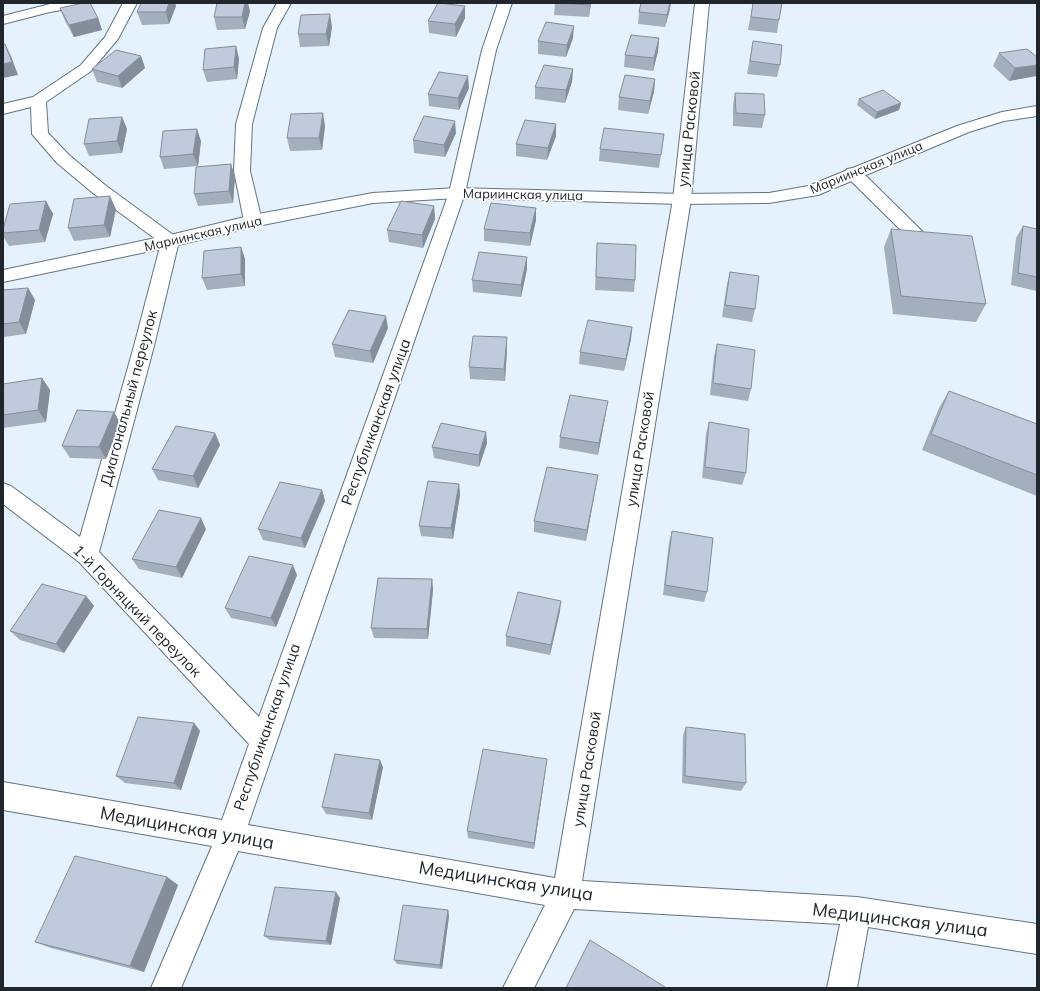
<svg xmlns="http://www.w3.org/2000/svg" width="1040" height="991" font-family="Mulish,sans-serif">
<rect width="100%" height="100%" fill="#e5f2fe"/>
<g fill="none" stroke-linecap="round" stroke-linejoin="round">
<!-- minor casing -->
<g stroke="#647380" stroke-width="2">
<path id="minor" d="M54,3H86L84,6L50,12L3,24V16Z
M123,3H137L118,39L91,71L46,102L48,133L69,155L105,185L176,237L179,241L154,346L99,552L259,717L449,193L482,50L498,3H512L496,50L465,193L248,825L555,878L673,199L695,3H709L691,199L582,881L857,897L1037,924V954L868,927L857,988H827L840,924L574,909L534,988H503L545,905L238,851L181,988H151L212,846L3,810V782L222,820L249,744L79,562L3,504V483L11,486L80,537L134,346L161,243L93,193L57,163L32,134L31,107L3,114V104L33,97L81,65L105,37Z
M277,3H291L277,28L252,124L250,171L262,221L259,225L253,227L247,225L244,221L234,171L236,124L263,28Z
M853,168L859,169L932,241L935,245L932,249L926,251L920,249L847,177L845,173L847,169Z"/>
</g>
<!-- major casing -->
<g stroke="#647380" stroke-width="2">
<path id="major" d="M1037,106V116L1004,121L969,132L818,195L769,203L682,204L457,198L373,203L253,227L170,247L3,282V270L170,235L253,215L373,193L457,188L682,194L769,193L808,186L957,126L1002,112Z"/>
</g>
<!-- minor -->
<use href="#minor" fill="#fff" fill-rule="evenodd"/>
<!-- major -->
<use href="#major" fill="#fff" fill-rule="evenodd"/>
</g>
<!-- wall -->
<path fill="#a5aebd" d="M141,3H175L176,6L169,24L142,25L137,12Z
M555,3H591L589,17L554,15Z
M753,3L779,20L777,33L748,30Z
M465,6V18L456,37L429,33L428,21Z
M60,8L98,18L102,30L74,37L65,21Z
M670,9L665,27L638,24L639,12Z
M250,11L245,29L217,30L214,17Z
M332,27L329,46L300,47L298,34Z
M573,38L566,57L538,54V41Z
M659,38L658,51L653,71L624,67L625,55Z
M753,41L780,65L777,77L747,74Z
M236,46L239,59L237,79L207,82L203,70Z
M1027,49L1009,81L993,66L999,53Z
M141,56L145,68L122,88L97,82L92,69Z
M573,69L572,82L565,103L535,99V87Z
M655,79L654,92L648,114L618,110L619,97Z
M469,88L459,110L429,106L428,94Z
M735,93L765,115L762,128L733,126V105Z
M859,99L901,103L899,110L875,119L857,105Z
M122,117L127,129L122,153L89,156L84,144Z
M556,124V136L547,160L516,156V144Z
M325,126L322,150L290,151L287,138Z
M456,133L445,157L414,153L413,140Z
M664,134L659,168L599,161L600,149Z
M201,141L198,166L164,169L160,157Z
M235,176L233,203L198,206L194,194Z
M46,201L53,214L45,242L9,246L3,236V229Z
M434,206L435,219L423,248L389,242L387,230Z
M536,208V220L530,246L484,241V229Z
M116,209L110,237L74,241L68,228Z
M1023,226L1037,229V291L1011,285L1016,238Z
M891,229L986,304L976,322L893,314L884,247Z
M597,243L635,280L634,292L595,290Z
M241,247L245,259V286L207,290L202,278Z
M527,257V269L521,297L473,292L472,280Z
M730,272L755,309L752,322L722,317L727,284Z
M28,288L35,300L26,334L3,337V290Z
M632,327L631,339L624,371L579,364L580,352Z
M388,328L373,363L335,357L332,344Z
M507,337V349L505,381L470,379L469,367Z
M717,344L751,389L748,401L710,395L714,356Z
M42,378L50,390L46,422L3,428V384Z
M949,391L1037,424V496L922,450L939,408Z
M114,412L120,423L106,459L70,458L62,446Z
M606,412L598,455L559,448L560,437Z
M709,422L746,473L742,485L702,478L706,434Z
M486,432L487,443L479,467L434,458L432,447Z
M215,433L220,445L198,488L158,480L152,469Z
M598,475L586,541L534,532V521Z
M459,484L460,495L453,539L421,536L419,526Z
M322,490L325,501L305,548L263,540L258,529Z
M206,529L182,578L139,569L132,559Z
M672,531L707,592L704,602L663,595L669,542Z
M297,575L276,627L231,618L225,608Z
M432,579L433,590L428,639L374,638L371,628Z
M86,596L94,606L64,653L20,640L10,631Z
M560,611L550,655L506,646V636Z
M194,723L200,731L181,790L125,783L116,776Z
M686,727L746,783L741,791L682,783L683,735Z
M383,767L372,820L326,814L322,807Z
M546,767L534,849L468,838L467,831Z
M167,877L178,885L144,972L51,948L35,942Z
M340,898L331,945L270,940L264,936Z
M448,910L449,916L442,969L397,964L394,960Z"/>
<!-- shaded-wall -->
<path fill="#868d9a" d="M169,3H175L176,6L169,24L166,12Z
M245,3H248L250,11L245,29L242,17Z
M590,3H591L589,17L590,5Z
M670,3H671L670,9L665,27L667,15Z
M465,6V18L456,37L455,24Z
M330,14L332,27L329,46L326,34Z
M98,18L102,30L74,37L69,25Z
M574,26L573,38L566,57L567,45Z
M659,38L658,51L653,71L654,58Z
M5,44L11,56L18,75L3,78V64Z
M236,46L239,59L237,79L234,67Z
M141,56L145,68L122,88L118,76Z
M1037,65V76L1009,81L1015,68Z
M573,69L572,82L565,103L566,90Z
M468,76L469,88L459,110L458,98Z
M655,79L654,92L648,114L650,101Z
M901,103L899,110L875,119L877,112Z
M323,113L325,126L322,150L319,138Z
M122,117L127,129L122,153L117,141Z
M455,121L456,133L445,157L444,145Z
M556,124V136L547,160L548,148Z
M197,129L201,141L198,166L193,154Z
M231,164L235,176L233,203L229,191Z
M110,196L116,209L110,237L104,225Z
M46,201L53,214L45,242L39,230Z
M434,206L435,219L423,248L422,235Z
M536,208V220L530,246V233Z
M241,247L245,259V286L241,274Z
M527,257V269L521,297V285Z
M28,288L35,300L26,334L19,322Z
M386,316L388,328L373,363L370,351Z
M632,327L631,339L624,371L626,359Z
M507,337V349L505,381L504,369Z
M42,378L50,390L46,422L38,410Z
M608,401L606,412L598,455L599,443Z
M114,412L120,423L106,459L99,447Z
M486,432L487,443L479,467V455Z
M215,433L220,445L198,488L193,476Z
M598,475L586,541L587,530Z
M459,484L460,495L453,539L451,528Z
M322,490L325,501L305,548L301,538Z
M201,518L206,529L182,578L176,567Z
M293,565L297,575L276,627L271,618Z
M432,579L433,590L428,639L427,629Z
M86,596L94,606L64,653L56,644Z
M561,601L560,611L550,655L551,645Z
M194,723L200,731L181,790L174,783Z
M547,759L546,767L534,849V843Z
M380,760L383,767L372,820L369,813Z
M167,877L178,885L144,972L130,966Z
M336,892L340,898L331,945L326,941Z
M448,910L449,916L442,969L440,965Z"/>
<!-- building -->
<path fill="#c0cadc" stroke="#868d9a" d="M83,3H90L98,18L69,25L60,8Z
M141,3H169L166,12H137Z
M217,3H245L242,17H214Z
M438,3L465,6L455,24L428,21Z
M556,3H590V5Z
M641,3H670L667,15L639,12Z
M753,3H782L779,20L751,17Z
M330,14L326,34H298L301,15Z
M546,22L574,26L567,45L538,41Z
M631,35L659,38L654,58L625,55Z
M753,41L782,45L780,65L750,61Z
M3,44H5L12,62L3,64Z
M236,46L234,67L203,70L205,49Z
M1027,49L1037,57V65L1015,68L999,53Z
M116,50L141,56L118,76L92,69Z
M544,65L573,69L566,90L535,87Z
M439,72L468,76L458,98L428,94Z
M625,75L655,79L650,101L619,97Z
M883,90L901,103L877,112L859,99Z
M735,93L764,94L765,115L736,113Z
M323,113L319,138H287L291,114Z
M424,116L455,121L444,145L413,140Z
M122,117L117,141L84,144L89,119Z
M525,120L556,124L548,148L516,144Z
M604,128L664,134L661,155L600,149Z
M197,129L193,154L160,157L163,131Z
M231,164L229,191L194,194L196,167Z
M110,196L104,225L68,228L74,199Z
M46,201L39,230L3,233V229L10,204Z
M401,201L434,206L422,235L387,230Z
M491,203L536,208L530,233L484,229Z
M1023,226L1037,229V277L1018,273Z
M891,229L972,236L986,304L901,296Z
M597,243L636,245L635,280L596,277Z
M241,247V274L202,278L204,251Z
M479,252L527,257L521,285L472,280Z
M730,272L759,276L755,309L725,305Z
M28,288L19,322L3,324V290Z
M349,310L386,316L370,351L332,344Z
M588,320L632,327L626,359L580,352Z
M473,336L507,337L504,369L469,367Z
M717,344L755,350L751,389L713,383Z
M42,378L38,410L3,415V384Z
M949,391L1037,424V475L931,434Z
M570,395L608,401L599,443L560,437Z
M77,410L114,412L99,447L62,446Z
M709,422L749,429L746,473L705,467Z
M441,423L486,432L479,455L432,447Z
M176,426L215,433L193,476L152,469Z
M547,467L598,475L587,530L534,521Z
M428,481L459,484L451,528L419,526Z
M280,482L322,490L301,538L258,529Z
M159,510L201,518L176,567L132,559Z
M672,531L713,538L707,592L665,585Z
M249,556L293,565L271,618L225,608Z
M378,578L432,579L427,629L371,628Z
M42,584L86,596L56,644L10,631Z
M518,592L561,601L551,645L506,636Z
M138,717L194,723L174,783L116,776Z
M686,727L745,734L746,783L685,776Z
M483,749L547,759L534,843L467,831Z
M335,754L380,760L369,813L322,807Z
M75,856L167,877L130,966L35,942Z
M275,887L336,892L326,941L264,936Z
M403,905L448,910L440,965L394,960Z
M590,940L665,987V988H566Z"/>
<g text-anchor="middle" stroke-width="3.5" stroke-linejoin="round" paint-order="stroke">
<!-- far-street labels -->
<g font-size="13" fill="#20262c" stroke="#fff">
<text transform="translate(866 167) rotate(-22)" y="5">Мариинская улица</text>
<text transform="translate(523 194) rotate(1)" y="5">Мариинская улица</text>
<text transform="translate(203 233) rotate(-13)" y="5">Мариинская улица</text>
</g>
<!-- street labels -->
<g font-size="15" fill="#20262c" stroke="#fff">
<text transform="translate(689 129) rotate(-84)" y="5">улица Расковой</text>
<text transform="translate(129 398) rotate(-75)" y="5">Диагональный переулок</text>
<text transform="translate(376 422) rotate(-70)" y="5">Республиканская улица</text>
<text transform="translate(640 449) rotate(-81)" y="5">улица Расковой</text>
<text transform="translate(137 611) rotate(46)" y="5">1-й Горняцкий переулок</text>
<text transform="translate(267 727) rotate(-71)" y="5">Республиканская улица</text>
<text transform="translate(587 769) rotate(-81)" y="5">улица Расковой</text>
</g>
<!-- near-street labels -->
<g font-size="18" fill="#20262c" stroke="#fff">
<text transform="translate(187 828) rotate(10)" y="6">Медицинская улица</text>
<text transform="translate(506 881) rotate(9)" y="6">Медицинская улица</text>
<text transform="translate(900 920) rotate(7)" y="6">Медицинская улица</text>
</g>
</g>
<!-- border -->
<rect width="1040" height="991" fill="none" stroke="#20262c" stroke-width="8"/>
</svg>
